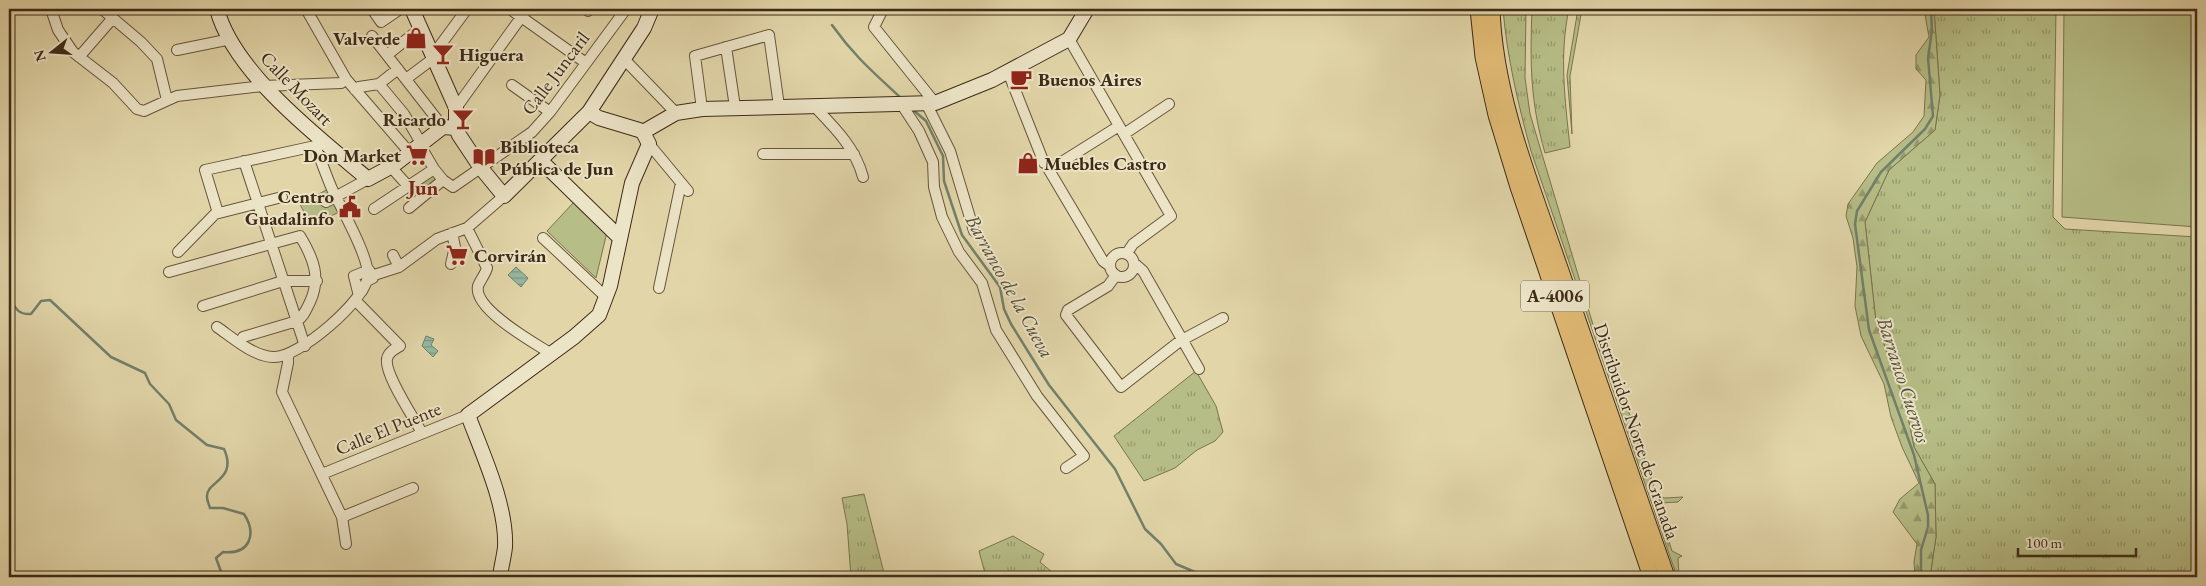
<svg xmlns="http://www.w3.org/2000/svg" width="2206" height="586" font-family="'EB Garamond',serif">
<defs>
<pattern id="grass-tufts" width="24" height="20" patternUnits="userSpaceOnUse" patternTransform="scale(1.25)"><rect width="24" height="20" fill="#b6bd86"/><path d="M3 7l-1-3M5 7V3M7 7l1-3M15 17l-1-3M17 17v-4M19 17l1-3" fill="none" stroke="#959a6d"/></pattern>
<pattern id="forest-firs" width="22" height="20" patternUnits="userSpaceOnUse" patternTransform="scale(1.25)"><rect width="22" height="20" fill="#b6bd86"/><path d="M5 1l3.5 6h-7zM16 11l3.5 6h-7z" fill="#959a6d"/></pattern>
<pattern id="water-rules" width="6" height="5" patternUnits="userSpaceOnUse" patternTransform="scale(1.25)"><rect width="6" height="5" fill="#96baa4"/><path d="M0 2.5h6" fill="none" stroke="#7c9785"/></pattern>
</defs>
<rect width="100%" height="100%" fill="#e2d6a9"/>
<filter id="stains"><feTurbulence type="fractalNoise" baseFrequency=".004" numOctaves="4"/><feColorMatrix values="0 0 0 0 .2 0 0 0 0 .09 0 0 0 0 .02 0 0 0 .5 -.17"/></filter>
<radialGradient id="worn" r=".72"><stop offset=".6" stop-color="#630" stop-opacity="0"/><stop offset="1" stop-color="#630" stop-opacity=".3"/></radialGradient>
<!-- grass -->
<path fill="url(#grass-tufts)" stroke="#7a744e" d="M1503,9H1526L1525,78L1530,114L1594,328L1607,347L1656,493L1664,498L1683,497L1678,502L1660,503L1658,507L1672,551L1682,556L1678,558L1679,577H1677L1531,151C1518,104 1507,57 1503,9Z
M1532,9H1569C1559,55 1565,100 1570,147L1545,153C1530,101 1530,62 1532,9Z
M1578,9H1582L1570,76L1572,134L1567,75Z
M1934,9H2056L2053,217L2065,229L2197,237V577H1930L1936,537L1935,484L1914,447L1905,403L1876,322L1865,222L1889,170L1935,130L1940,95Z
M1196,371L1216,406L1223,432L1215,441L1197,450L1175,468L1144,481L1114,436Z
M864,494L885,577H851L847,524L842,498Z
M1013,536L1044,554L1040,562L1052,572L1032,577H986L979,551Z"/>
<!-- forest -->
<path fill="url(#forest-firs)" stroke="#7a744e" d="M1924,9H1934L1940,95L1935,130L1889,170L1865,222L1876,322L1905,403L1914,447L1935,484L1936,537L1930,577H1915L1914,562L1917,544L1893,512L1900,499L1919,483L1902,447L1891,417L1884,384L1861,336L1855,306L1857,267L1853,238L1846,216L1848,204L1877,163L1913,132L1924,116L1926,80L1916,69V55L1929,37Z"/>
<!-- park -->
<path fill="#b6bd86" stroke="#7a744e" d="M2064,9H2197V227L2062,217Z
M432,170L441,181L411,203L403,192Z
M332,187L343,210L311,226L300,204Z
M574,202L607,232L596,278L547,231Z"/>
<!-- water -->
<path fill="url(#water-rules)" stroke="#72806c" d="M516,267L528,278L521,287L508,275Z
M426,336L434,339L431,345L438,351L433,357L422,346Z"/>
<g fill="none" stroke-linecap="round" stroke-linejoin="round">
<!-- stream -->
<path stroke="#72806c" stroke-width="2.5" d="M832,25C854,56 873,72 901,98
M912,109L926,121L943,156L944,181L962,235L1000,287L1004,309L1011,324L1049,385L1115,469L1145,529L1161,544L1176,564L1202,575L1231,577
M9,297C15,307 17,315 31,314L41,301L50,300L111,357L145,373L150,384L169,404L176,420L207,445L224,449C238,480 206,481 207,497C207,500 209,505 210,508H223L244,514C257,534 250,555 223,552L216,558L223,577
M1921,577V550L1928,527V515L1914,455L1869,330L1855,224L1857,211L1881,172L1925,129L1933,116L1928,58L1932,30L1931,9"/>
<!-- street casing -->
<g stroke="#66553c" stroke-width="12">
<path id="street" d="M51,9L58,30L73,52L113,83L137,109L144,111L177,96L263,86L341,83L346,79
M102,9L141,42L157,59L167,100
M306,9L346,79L410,153
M372,9L381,22L400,9
M510,9L586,63
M586,9L588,11
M883,9L874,27L935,103
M372,36L443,127
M1069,39L1171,216L1133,244L1127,253
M726,47L735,107
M177,50L231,39
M387,55L421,28
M433,55L467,9
M79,57L112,19
M624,59L676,113
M1008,72L1044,163
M406,79L434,58
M379,84L404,114L421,143
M512,85L550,112
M355,90L359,87L379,84L398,69
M926,103L950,151L974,231
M813,105C834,127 855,147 863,177
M902,105L919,131L933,162L934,187L942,217L959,252L982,283L996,330L1037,396L1084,456L1066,468
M456,108L527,9
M702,109L695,56L769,35L779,106
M1124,134L1169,104
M649,144L688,191
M420,145L434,169
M763,154H854
M244,161L305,346
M391,167L408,186
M326,202L368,179
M409,208L443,180
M374,209L434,169L443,180L453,187L532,132L550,112L626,9
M218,213L205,170L315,146L319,141
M467,228L487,268C485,275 480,280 478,286C473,309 533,342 550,353
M543,238L607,298
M178,252L215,214L282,197
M1110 265a12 12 0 1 1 24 0a12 12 0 1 1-24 0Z
M393,255L399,267
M1134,263L1143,271L1199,369
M451,264L455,247L452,233
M1110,266L1103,261L1049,170L1119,126
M369,270L373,278L367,281L362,291L358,292L354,276Z
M169,272L300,236C314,259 321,278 310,302C306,310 304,316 297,321L243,337
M1116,275L1108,286L1068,310L1066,315L1121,387L1180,341L1223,318
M368,277L399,267L437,239L467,228L504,196
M659,288L681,183
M356,301L400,346C395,349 388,352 387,359C384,374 414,418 422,433
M203,306L283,281H317
M217,327C233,338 253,356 273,357C298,359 366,300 368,276C369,257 341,208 332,189C326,175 321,160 315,146
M288,355V363L282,392L342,517L346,544
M322,474L468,415
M342,517L413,488"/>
</g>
<!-- secondary casing -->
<g stroke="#3d2a17" stroke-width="16">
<path id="secondary" d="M217,9C233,72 319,138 368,179L394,165L443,127L456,128
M412,9L456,108V128L459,135L481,168L504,196L589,112L644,28L652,9
M643,132L676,113L702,109L935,103L992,80L1069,39L1087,9
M541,161L620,238
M500,577C501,567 504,557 505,547C507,505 482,453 468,415L574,337L599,315L610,286L632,183L649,144L643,132L639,130L599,118L589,112"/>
</g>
<!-- primary casing -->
<g stroke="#3d2a17" stroke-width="17">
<path id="primary" d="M1478,9L1483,57L1496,115L1518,187L1651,577
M1492,9C1495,97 1531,183 1559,265C1595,369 1630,473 1667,577"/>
</g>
<!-- street -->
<use href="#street" stroke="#ece4c7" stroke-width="10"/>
<!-- secondary -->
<use href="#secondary" stroke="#ece4c7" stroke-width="14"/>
<!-- primary -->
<use href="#primary" stroke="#e1bb74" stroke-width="15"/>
</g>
<!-- icons -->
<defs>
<g id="shop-bare" transform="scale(1.725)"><path d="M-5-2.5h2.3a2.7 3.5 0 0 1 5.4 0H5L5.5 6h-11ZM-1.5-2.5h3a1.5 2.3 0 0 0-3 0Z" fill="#8f2418" stroke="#ece4c7" stroke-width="2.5" paint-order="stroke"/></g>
<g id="bar-bare" transform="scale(1.725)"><path d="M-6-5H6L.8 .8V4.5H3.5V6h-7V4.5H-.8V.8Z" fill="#8f2418" stroke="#ece4c7" stroke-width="2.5" paint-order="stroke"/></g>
<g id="cafe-bare" transform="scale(1.725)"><path d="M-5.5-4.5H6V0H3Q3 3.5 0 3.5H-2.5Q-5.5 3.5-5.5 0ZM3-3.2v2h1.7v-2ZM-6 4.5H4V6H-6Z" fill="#8f2418" stroke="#ece4c7" stroke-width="2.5" paint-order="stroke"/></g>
<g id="supermarket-bare" transform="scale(1.725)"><path d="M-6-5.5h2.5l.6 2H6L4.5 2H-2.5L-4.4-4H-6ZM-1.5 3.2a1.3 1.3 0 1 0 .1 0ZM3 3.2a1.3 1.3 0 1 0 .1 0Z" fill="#8f2418" stroke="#ece4c7" stroke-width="2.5" paint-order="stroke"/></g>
<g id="library-bare" transform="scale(1.725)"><path d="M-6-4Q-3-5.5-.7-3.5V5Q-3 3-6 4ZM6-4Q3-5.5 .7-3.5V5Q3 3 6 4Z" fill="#8f2418" stroke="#ece4c7" stroke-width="2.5" paint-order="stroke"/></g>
<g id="civic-bare" transform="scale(1.725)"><path d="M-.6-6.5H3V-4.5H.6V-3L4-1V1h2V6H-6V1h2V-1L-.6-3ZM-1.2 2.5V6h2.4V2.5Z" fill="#8f2418" stroke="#ece4c7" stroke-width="2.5" paint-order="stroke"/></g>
</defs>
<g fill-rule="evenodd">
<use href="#shop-bare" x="416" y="38"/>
<use href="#bar-bare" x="443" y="54"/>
<use href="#cafe-bare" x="1021" y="79"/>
<use href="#bar-bare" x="463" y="119"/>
<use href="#supermarket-bare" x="417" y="155"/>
<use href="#library-bare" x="484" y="157"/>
<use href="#shop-bare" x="1028" y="163"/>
<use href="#civic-bare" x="350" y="207"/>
<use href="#supermarket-bare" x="457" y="255"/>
</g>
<g text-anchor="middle" stroke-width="4" stroke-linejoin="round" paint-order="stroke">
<!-- shield labels -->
<rect fill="#ece4c7" stroke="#72624c" stroke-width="1" x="1521" y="280.5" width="68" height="31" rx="4"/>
<g font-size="18" font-weight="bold" fill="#3d2a17">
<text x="1555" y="302">A-4006</text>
</g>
<!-- poi labels -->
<g font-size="19" font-weight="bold" fill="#3d2a17" stroke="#ece4c7" text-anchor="start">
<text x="400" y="45" text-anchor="end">Valverde</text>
<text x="459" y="61">Higuera</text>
<text x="1038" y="86">Buenos Aires</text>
<text x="446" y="126" text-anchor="end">Ricardo</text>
<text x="500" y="153">Biblioteca<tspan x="500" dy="22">Pública de Jun</tspan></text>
<text x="401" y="162" text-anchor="end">Don Market</text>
<text x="1044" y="170">Muebles Castro</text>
<text x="334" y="203" text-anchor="end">Centro<tspan x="334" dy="22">Guadalinfo</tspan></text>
<text x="474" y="262">Corvirán</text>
</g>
<!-- street labels -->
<g font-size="19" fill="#3d2a17" stroke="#ece4c7">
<text transform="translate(555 73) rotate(-53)" y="7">Calle Juncaril</text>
<text transform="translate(297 88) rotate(46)" y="7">Calle Mozart</text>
<text transform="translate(388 428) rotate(-22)" y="7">Calle El Puente</text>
<text transform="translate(1637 431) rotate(71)" y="7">Distribuidor Norte de Granada</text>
</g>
<!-- water labels -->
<g font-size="20" font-style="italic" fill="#534e3a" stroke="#ece4c7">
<text transform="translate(1010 286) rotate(61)" y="7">Barranco de la Cueva</text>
<text transform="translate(1904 380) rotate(72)" y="7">Barranco Cuervos</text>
</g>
<!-- quarter labels -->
<g font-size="21" font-weight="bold" fill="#7a1f14" stroke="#ece4c7">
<text x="423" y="195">Jun</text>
</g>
</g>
<!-- margin -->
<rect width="2206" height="586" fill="none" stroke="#e2d6a9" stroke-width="30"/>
<rect x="10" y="10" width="2186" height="566" fill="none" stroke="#3d2a17" stroke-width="2.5"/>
<rect x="15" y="15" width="2176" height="556" fill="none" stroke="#3d2a17"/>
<!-- north arrow -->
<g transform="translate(52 52) rotate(253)" stroke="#ece4c7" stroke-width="4" paint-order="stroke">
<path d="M0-4L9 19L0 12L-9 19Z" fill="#3d2a17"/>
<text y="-8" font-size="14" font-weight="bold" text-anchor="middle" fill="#3d2a17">N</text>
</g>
<!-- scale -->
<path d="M2018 548v8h118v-8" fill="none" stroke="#3d2a17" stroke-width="2.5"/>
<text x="2026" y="548" font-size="15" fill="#3d2a17" stroke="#ece4c7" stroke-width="4" paint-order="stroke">100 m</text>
<rect width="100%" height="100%" filter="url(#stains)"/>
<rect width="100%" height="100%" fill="url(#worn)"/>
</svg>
